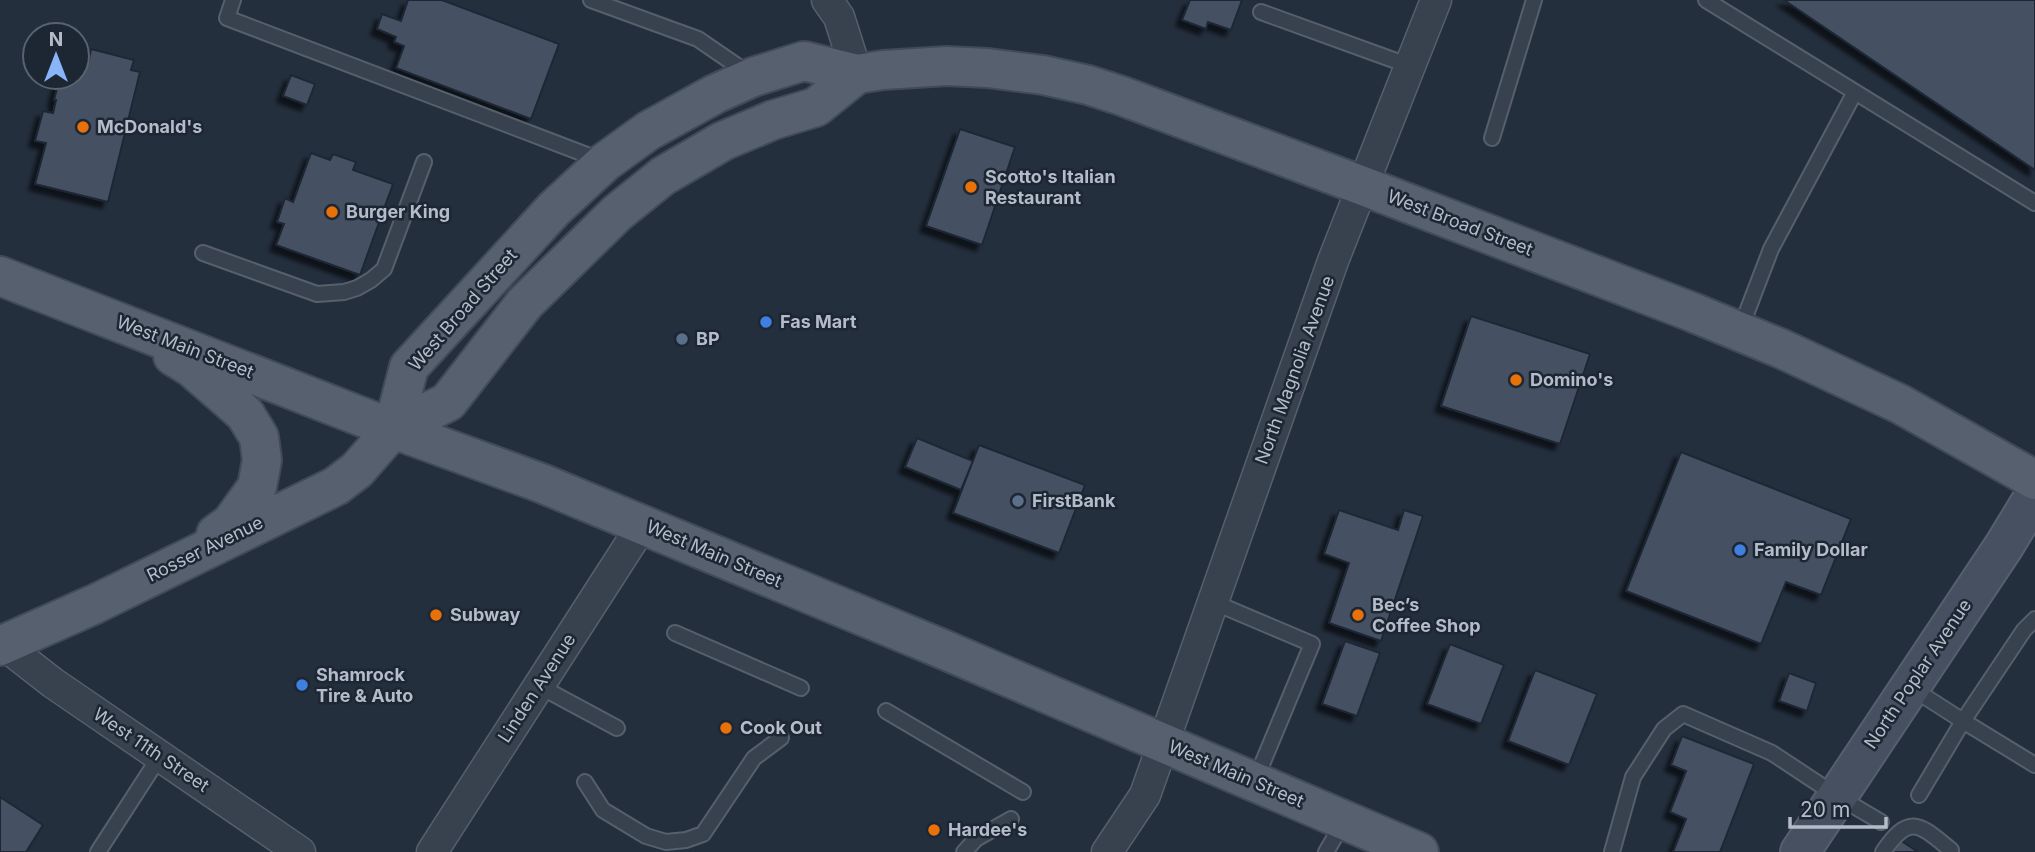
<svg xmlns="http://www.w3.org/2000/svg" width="2035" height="852" font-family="Inter,sans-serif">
<defs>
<filter id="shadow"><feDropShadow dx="-6" dy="6" stdDeviation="2" flood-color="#0009"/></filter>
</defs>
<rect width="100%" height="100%" fill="#242f3e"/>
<!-- building -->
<path fill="#455162" stroke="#1f2835" stroke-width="2" filter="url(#shadow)" d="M408,0H442L559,44L531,119L396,68L404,46L394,42L396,37L377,29L382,14L401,21Z
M1190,0H1242L1231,30L1208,22L1206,29L1182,20Z
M1784,0H2035V170Z
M91,49L134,60L131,70L140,72L108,202L35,184L46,143L35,141L43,111L53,113L56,100H54L60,77H77V57L80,58L79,62L88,64Z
M291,75L315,84L307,105L283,96Z
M960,129L1015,147L982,245L926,226Z
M311,153L330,160L333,154L356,162L353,170L393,184L360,275L276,245L284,224L277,222L285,198L293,202Z
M1471,316L1590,354L1560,444L1441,406Z
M917,438L973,461L961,490L905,467Z
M979,445L1085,485L1059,553L953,513Z
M1681,452L1851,519L1821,595L1786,582L1761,644L1626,591Z
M1339,510L1398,530L1404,510L1423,516L1381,641L1329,623L1349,563L1324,554Z
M1345,641L1380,653L1357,716L1322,704Z
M1450,644L1504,665L1481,724L1427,704Z
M1535,670L1597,694L1569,765L1508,741Z
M1789,673L1816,683L1807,711L1779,701Z
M1682,736L1754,764L1720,852H1673L1686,819L1670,812L1686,771L1671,765Z
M0,797L43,825L26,852H0Z
M1900,840L1918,852H1892Z"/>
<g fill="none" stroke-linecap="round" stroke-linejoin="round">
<!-- lane casing -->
<g stroke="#565f6c" stroke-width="18">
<path id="lane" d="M233,0L227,18L600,160
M591,0L698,39L749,74
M1706,0L2035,203
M1261,12L1410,66
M1492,138L1534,0
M203,253L317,294L344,292L357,288L371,280L384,269L424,162
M1740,330L1771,249L1855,92
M1213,602L1312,644L1255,781
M2035,619L2024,630L1963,721L2035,765
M675,633L801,688
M539,686L617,728
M1910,687L1963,721L1919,795
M886,711L1023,792
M585,782L603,810L646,836L666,842L686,840L703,834L754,758L781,738
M98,852L160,756
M964,852L976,839L1011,819
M1326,852L1343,823
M1612,852L1633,777L1664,729L1683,714L1772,753L1837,796L1881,822
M1883,852C1910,812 1920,825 1951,850V852"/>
</g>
<!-- street casing -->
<g stroke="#565f6c" stroke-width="33">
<path id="street" d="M827,0L839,17L857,74
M3,644L53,683L300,852
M432,852L643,524
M1107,852L1145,795L1333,261L1436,0"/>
</g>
<!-- secondary casing -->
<g stroke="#565f6c" stroke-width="42">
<path id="secondary" d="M1800,852L2004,546L2035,495"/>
</g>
<!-- primary casing -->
<g stroke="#414a57" stroke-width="42">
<path id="primary" d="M0,276L393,429L541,483L940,648L1419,852
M173,356L191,367L245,414L259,437L262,460L257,487L231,523L216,534
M393,429L409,367L554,209L605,162L648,131L715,94L753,77L804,61L857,74L883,70L947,66L988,68L1043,75L1088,85L1122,96L1363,186L1692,312L1782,349L1900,404L2035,480
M0,646L95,604L336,486L357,470L393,429L448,402L525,303L617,213L663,176L723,141L773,120L816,107L857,74"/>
</g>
<!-- lane -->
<use href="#lane" stroke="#38414e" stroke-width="14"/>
<!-- street -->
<use href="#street" stroke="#38414e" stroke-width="30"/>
<!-- secondary -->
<use href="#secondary" stroke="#465061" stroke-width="38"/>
<!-- primary -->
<use href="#primary" stroke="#56606e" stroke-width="38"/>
</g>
<!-- markers -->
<g fill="#e8710a" stroke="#1d2633" stroke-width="2.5">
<circle cx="83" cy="127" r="7"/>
<circle cx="971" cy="187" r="7"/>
<circle cx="332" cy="212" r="7"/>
<circle cx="1516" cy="380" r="7"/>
<circle cx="436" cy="615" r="7"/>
<circle cx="1358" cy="615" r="7"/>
<circle cx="726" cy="728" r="7"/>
<circle cx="934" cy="830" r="7"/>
</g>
<g fill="#3f7fe0" stroke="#1d2633" stroke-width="2.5">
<circle cx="766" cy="322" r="7"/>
<circle cx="1740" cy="550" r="7"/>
<circle cx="302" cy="685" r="7"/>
</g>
<g fill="#5c6f8a" stroke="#1d2633" stroke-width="2.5">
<circle cx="682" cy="339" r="7"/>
<circle cx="1018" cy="501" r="7"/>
</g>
<g text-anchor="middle" stroke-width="5" stroke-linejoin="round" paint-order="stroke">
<!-- poi labels -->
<g font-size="18" font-weight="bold" fill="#b4bcc9" stroke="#1d2633" text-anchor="start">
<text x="97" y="133">McDonald's</text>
<text x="985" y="183">Scotto's Italian<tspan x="985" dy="21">Restaurant</tspan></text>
<text x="346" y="218">Burger King</text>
<text x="780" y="328">Fas Mart</text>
<text x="696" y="345">BP</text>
<text x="1530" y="386">Domino's</text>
<text x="1032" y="507">FirstBank</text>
<text x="1754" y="556">Family Dollar</text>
<text x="1372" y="611">Bec’s<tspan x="1372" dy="21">Coffee Shop</tspan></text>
<text x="450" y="621">Subway</text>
<text x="316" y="681">Shamrock<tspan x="316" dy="21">Tire &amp; Auto</tspan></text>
<text x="740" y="734">Cook Out</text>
<text x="948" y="836">Hardee's</text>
</g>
<!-- street labels -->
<g font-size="18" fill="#b4bcc9" stroke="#1d2633">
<text transform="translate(1460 223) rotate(21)" y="6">West Broad Street</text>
<text transform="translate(463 310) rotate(-49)" y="6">West Broad Street</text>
<text transform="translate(185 347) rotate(21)" y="6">West Main Street</text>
<text transform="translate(1295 370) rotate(-70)" y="6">North Magnolia Avenue</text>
<text transform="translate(205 549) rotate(-26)" y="6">Rosser Avenue</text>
<text transform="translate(714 554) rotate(23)" y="6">West Main Street</text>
<text transform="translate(1918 674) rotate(-56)" y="6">North Poplar Avenue</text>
<text transform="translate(537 688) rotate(-57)" y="6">Linden Avenue</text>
<text transform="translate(151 750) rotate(34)" y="6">West 11th Street</text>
<text transform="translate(1236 774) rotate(23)" y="6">West Main Street</text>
</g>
</g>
<!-- north arrow -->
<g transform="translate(56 56)"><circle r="33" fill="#1d2633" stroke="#59626f" stroke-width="2"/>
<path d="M0-5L12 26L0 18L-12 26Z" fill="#8ab4f8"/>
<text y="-10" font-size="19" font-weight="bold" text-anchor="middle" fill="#b4bcc9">N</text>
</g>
<!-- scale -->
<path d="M1790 817v10h96v-10" fill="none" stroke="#b4bcc9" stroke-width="3.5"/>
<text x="1800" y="817" font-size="21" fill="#b4bcc9" stroke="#1d2633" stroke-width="5" paint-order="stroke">20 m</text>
</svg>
